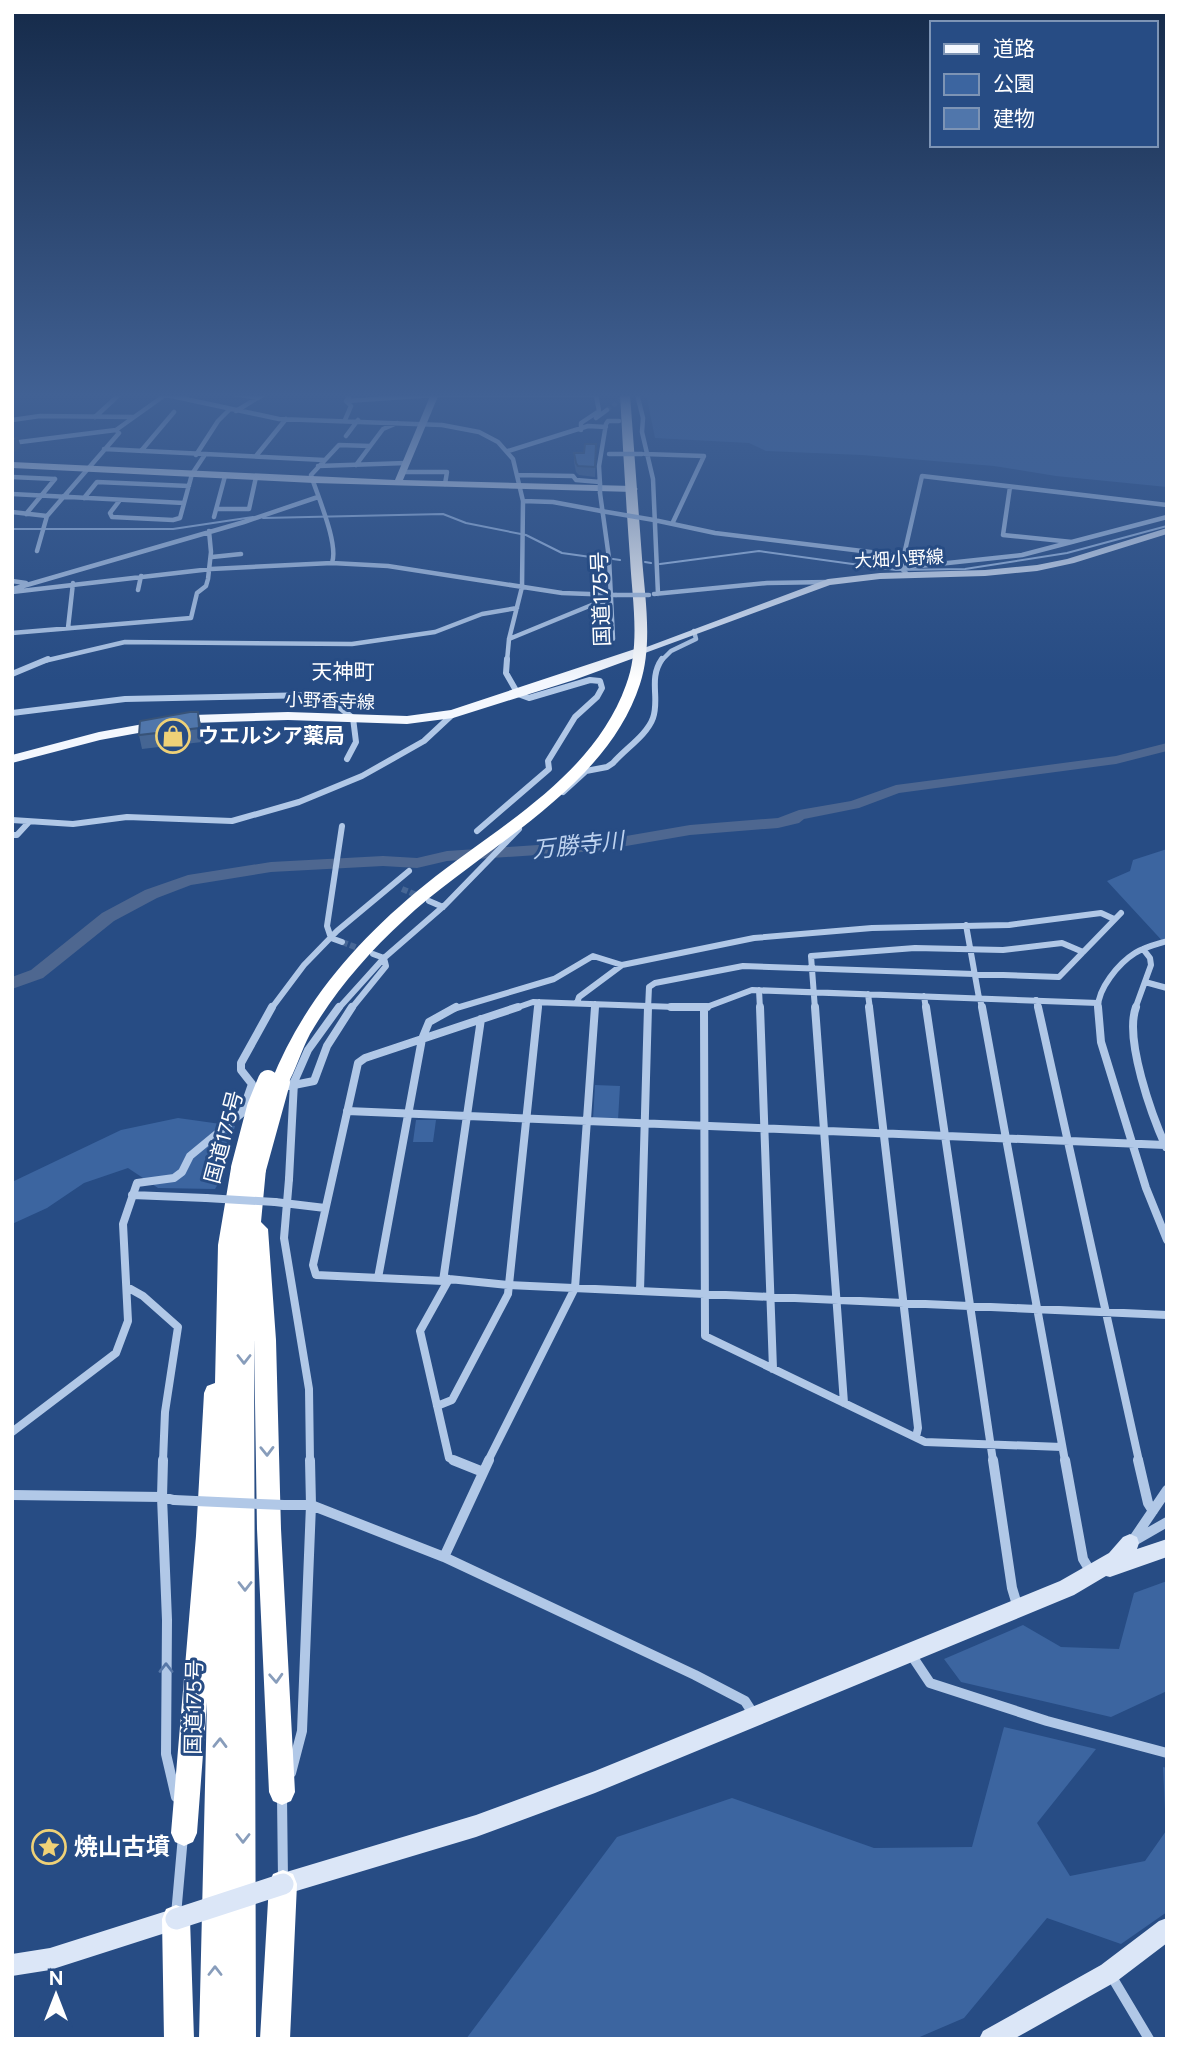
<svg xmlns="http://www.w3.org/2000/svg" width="1179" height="2051" font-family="Figtree,'Noto Sans JP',sans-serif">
<rect width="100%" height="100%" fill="#274c84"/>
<!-- green -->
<path fill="#3c65a0" d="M646,394H1167V487L1056,476L994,466L862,455L766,451L749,443L655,438Z
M1167,849V946L1107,881L1130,871L1133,860Z
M595,1085L620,1086L618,1120L593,1119Z
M178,1118L235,1126L221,1179L215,1189L158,1188L128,1168L84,1183L47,1208L12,1224V1182L121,1130Z
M416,1120H436L433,1142H413Z
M1167,1581V1691L1111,1717L961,1682L944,1659L1023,1625L1061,1647L1119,1649L1134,1593Z
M1004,1727L1096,1749L1037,1823L1070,1876L1145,1861L1166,1831L1163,1767L1167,1768V1912L1121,1944L1047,1918L964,2018L915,2039H466L617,1837L732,1798L874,1848L972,1847Z"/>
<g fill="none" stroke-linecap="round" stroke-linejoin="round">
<!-- stream -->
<path stroke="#a6c2e8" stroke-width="2" d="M263,518L443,514L466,523L526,535L562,553L605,559
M12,529H173L253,517
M613,559L620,560
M645,562L651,563
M660,564L759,551L896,570L965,569L1067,553L1167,526"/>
<!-- river -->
<path fill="#4e6790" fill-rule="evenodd" d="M1167,743V751L1116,764L899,793L859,808L804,819L799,823L778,828L690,835L597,851L447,861L417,868L383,866L271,872L191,885L157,898L114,921L43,978L12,989V977L31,970L102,913L145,890L188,875L271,862L383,856L417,858L447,851L597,841L690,825L778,818L799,810L851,801L896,785L1116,756Z"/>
<!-- street-tunnel-far1 -->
<path stroke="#476796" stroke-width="4.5" stroke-dasharray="4.5 2.5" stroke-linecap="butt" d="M607,410L628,394"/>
<!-- street-tunnel -->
<path stroke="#476796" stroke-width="6" stroke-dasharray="6 2.5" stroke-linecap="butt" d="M402,889L421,897
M342,942L366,951"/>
<!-- street-far3 -->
<path stroke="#b1c8e7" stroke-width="4.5" d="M162,394L279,419L442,425L479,432L498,442L513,459L523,501L522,587L509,639L507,661
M234,394L258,398
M637,394L643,418L642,432L653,479L658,594
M346,401L435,395H596L599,411L581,423V430
M236,411L264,394
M95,417L120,394
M596,418L607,410
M12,420L40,416L134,417
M345,420L351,406L346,401L349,397L346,394
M346,436L358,420
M12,443L116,430L165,395
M104,449L324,460
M141,451L174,412
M508,451L588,426L606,427
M645,454L704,456L673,522
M196,455L218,421L230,409
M256,456L286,419
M356,465L383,429L397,423
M318,466L406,463
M403,472H447L445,484
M517,475L573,476L576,480L600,482
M12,477L55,479
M600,484L599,466L606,424L608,421H619
M1010,487L1003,535L1072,542
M600,493L609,558L613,639
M12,494L184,503
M84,498L97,482L189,486
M120,500L110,513L112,517L173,520L180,518L192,474L204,456
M523,501L553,502L601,511
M216,509H249L256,477
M12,512L47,516
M26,514L55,479
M214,517L225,476
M654,520L715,533L903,556
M37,551L47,516L119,433L116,430
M212,557L241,554
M332,563C339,544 317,495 311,475L339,445L370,446
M901,568L1022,555L1167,517
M907,574L901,568L922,476L1167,505
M12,581L26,583
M13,589L244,522L318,497
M138,590L141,576
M12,592L211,569L332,563L388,566L562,593L616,595
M654,594L767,583L828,582
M68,628L73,583
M12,633L191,618L197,593L206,586L208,579L211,552L209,531
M509,639L599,602H610
M44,661L125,642L352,644L435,632L482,614L517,608
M661,661L671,651L696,639L694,631"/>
<!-- street-far2 -->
<path stroke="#b1c8e7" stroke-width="6" d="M12,674L48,659
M12,713L125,699L314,695L330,700L353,718L356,742L347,759
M563,792L586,771L607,767L613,763C625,749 647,735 653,718C660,698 648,679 662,659
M12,820L73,824L127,817L232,821L299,802L362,776L424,741L453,714
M342,826L327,926L331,938L342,942
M477,831L549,769L548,761L575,717L597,697L602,688L600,681L590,680L529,698L518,694L506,673L507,659
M12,835H17L29,822
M429,901L443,907
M966,925L979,998
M373,954L384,958
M1145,982L1167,988
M759,990L760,1009
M868,994L870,1009
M924,996L926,1009
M980,998L982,1009
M1036,1000L1038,1009
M577,1003L579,997L622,965L754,938L872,928L1009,925L1101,913L1114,919
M271,1009L304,965L337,931L409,871
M338,1009L384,958L445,905L519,829
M351,1009L386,966L384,958
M453,1009L554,979L593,956L622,965
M513,1009L533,1002L704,1008L752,990L1098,1003
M538,1009L539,1002
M595,1009V1004
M648,1009L649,987L655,983L743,966L1059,977L1121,913
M815,1009L811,956L915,948L1003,950L1062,943L1083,952
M1098,1009C1097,989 1119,963 1135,953C1144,947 1157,944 1167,941
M1135,1009L1151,965L1150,958L1143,949"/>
<!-- street-far1 -->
<path stroke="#b1c8e7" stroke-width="8" d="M518,1007L365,1058L358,1063L313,1265L316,1275L443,1281L449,1279L508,1285L1167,1315
M671,1007H707
M760,1007L773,1369
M815,1007L844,1403
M869,1007L918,1428L916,1437
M926,1007L993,1461
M982,1007L1065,1461
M1038,1007L1139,1461
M1098,1007L1101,1042L1146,1188L1167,1240
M1136,1007C1124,1039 1152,1116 1166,1147
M704,1008L705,1336L925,1442L1062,1447
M294,1082L308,1050L339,1007
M289,1086L314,1081L327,1046L352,1007
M347,1111L1165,1145
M289,1179L284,1238L309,1389L310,1461
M132,1195L206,1198
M275,1202L325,1208
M378,1278L422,1039L429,1022L456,1007
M449,1279L420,1331L449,1458L457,1461
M443,1281L481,1019
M127,1287L143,1296L178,1327L165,1412L163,1461
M640,1291L648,1007
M437,1406L452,1400L508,1294L538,1007
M12,1432L116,1353L128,1321L123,1224L137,1183L174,1178L182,1172L190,1156L242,1113L252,1084L241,1070V1063L272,1007
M488,1461L575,1288L595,1007"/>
<!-- street -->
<path stroke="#b1c8e7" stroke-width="10" d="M163,1460L162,1497L167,1620L166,1754L176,1797
M453,1460L483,1472
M993,1460L1012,1588L1018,1608
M1065,1460L1083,1559L1092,1574
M1138,1460L1148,1503L1153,1511
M12,1495L162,1497L174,1500
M284,1505H311L444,1557L695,1675L745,1701L754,1715
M1134,1541L1167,1522
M1131,1543L1167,1490
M444,1557L489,1460
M910,1653L930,1683L1047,1721L1167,1753
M291,1773L302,1731L311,1505L310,1460
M282,1797L283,1880
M176,1915L183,1836
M1112,1977L1149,2039"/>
<!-- secondary -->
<path fill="#dbe6f7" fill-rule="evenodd" d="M431,394H439L403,480L633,486L638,489L633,492L314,483L12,468V462L395,480Z
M1167,528V534L1074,563L1037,571L985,576L880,579L830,585L645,653L641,654L636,651L828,579L880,573L985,570L1037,565L1067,559Z
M1130,1534L1137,1537L1139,1543L1137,1549L1167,1539V1557L1110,1577L1106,1576L1074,1595L595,1793L476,1837L283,1895L275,1892L272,1884L275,1876L283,1873L476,1815L595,1771L1060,1581L1109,1553L1123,1537Z
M176,1908L184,1911L187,1919L184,1927L50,1970L12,1976V1954L50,1948Z
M1167,1918V1943L1117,1981L1014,2039H979L983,2031L1101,1965L1159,1921Z"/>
<!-- primary -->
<path fill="#f3f7fe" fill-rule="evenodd" d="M641,647L645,648V654L574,680L453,718L407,724L288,720L193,723L100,740L12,763V755L99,732L193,715L288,712L407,716L451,710Z"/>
<!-- highway -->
<path fill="#fff" fill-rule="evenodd" d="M620,394H630C634,449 638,503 642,558C645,598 653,644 640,684C606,790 481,848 404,920C368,953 335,991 310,1034C301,1051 296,1070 286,1087H274L271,1082C303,1001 359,938 426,884C498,826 593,777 626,685C641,645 632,599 630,558C626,504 623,449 620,394Z
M241,1160L249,1165L256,1161L263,1164L266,1169L261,1222L268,1229L276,1340L281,1529L295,1792L291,1801L282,1805L273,1801L269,1792L257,1529L254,1339L256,2039H199L207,1702L197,1833L193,1842L184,1846L175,1842L171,1833L196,1536L204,1393L207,1386L215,1383L218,1245L231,1168L234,1163Z
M283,1870L293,1874L297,1884L290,2039H260L269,1884L273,1874Z
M176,1905L186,1909L190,1919L194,2039H164L162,1919L166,1909Z"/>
<!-- street-bridge-far2 -->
<path stroke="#b1c8e7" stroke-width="4.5" d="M609,454H642
M600,484V493
M601,511L654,520
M616,595H649"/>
<!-- street-bridge-far1 -->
<path stroke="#b1c8e7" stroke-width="8" d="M289,1179L294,1082
M206,1198L275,1202"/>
<!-- street-bridge -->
<path stroke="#b1c8e7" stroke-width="10" d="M174,1500L284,1505"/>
<!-- secondary-bridge -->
<path stroke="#dbe6f7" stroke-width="21" d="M176,1919L283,1884"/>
<!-- highway-bridge -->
<path stroke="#fff" stroke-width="20" d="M241,1168L257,1107L268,1080
M256,1169L280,1082"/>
</g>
<!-- wall -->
<path fill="#456593" d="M574,453H596L595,477L579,475L576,472L574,462Z
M198,712L201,725L202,742L142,749L139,735Z"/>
<!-- shaded-wall -->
<path fill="#385378" d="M18,438L21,447L12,454V442Z
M198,712L201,725L202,742L199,728Z"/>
<!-- building -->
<path fill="#5076ab" stroke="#385378" stroke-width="2" d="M12,437L18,438L12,442Z
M585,444H596L595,467L578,466L576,463L574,453H584Z
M190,712H198L199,728L139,735L140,721Z"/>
<!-- one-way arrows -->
<defs><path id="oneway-chevron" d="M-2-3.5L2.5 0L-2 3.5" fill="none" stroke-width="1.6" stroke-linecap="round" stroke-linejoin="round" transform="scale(1.75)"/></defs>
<g stroke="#889dbb">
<use href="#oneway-chevron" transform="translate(244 1359) rotate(90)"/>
<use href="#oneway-chevron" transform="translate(267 1451) rotate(89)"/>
<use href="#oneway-chevron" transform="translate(245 1586) rotate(90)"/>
<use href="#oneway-chevron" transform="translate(276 1678) rotate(87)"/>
<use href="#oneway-chevron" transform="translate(220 1743) rotate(-89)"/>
<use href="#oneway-chevron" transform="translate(243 1838) rotate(90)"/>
<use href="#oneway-chevron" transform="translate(215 1971) rotate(-90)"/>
</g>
<use stroke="#5777a7" href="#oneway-chevron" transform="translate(166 1668) rotate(-90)"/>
<!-- sky -->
<linearGradient id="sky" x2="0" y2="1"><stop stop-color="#152a49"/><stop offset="0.58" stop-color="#416194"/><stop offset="1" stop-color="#416194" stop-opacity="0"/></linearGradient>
<rect width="1179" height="681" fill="url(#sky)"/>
<!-- icons -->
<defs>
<g id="shop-ring" transform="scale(1.75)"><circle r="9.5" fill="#274c84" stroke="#efd177" stroke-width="1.5"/><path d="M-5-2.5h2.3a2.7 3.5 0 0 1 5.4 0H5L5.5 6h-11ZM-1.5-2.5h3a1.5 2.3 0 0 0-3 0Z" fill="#efd177"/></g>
<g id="sight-ring" transform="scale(1.75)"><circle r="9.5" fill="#274c84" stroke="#efd177" stroke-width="1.5"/><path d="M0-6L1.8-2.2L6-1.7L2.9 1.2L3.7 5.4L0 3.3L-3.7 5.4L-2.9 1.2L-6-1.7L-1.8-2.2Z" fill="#efd177"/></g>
</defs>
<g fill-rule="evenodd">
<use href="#shop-ring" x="173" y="736"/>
<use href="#sight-ring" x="49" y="1847"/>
</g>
<g text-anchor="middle" stroke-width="6" stroke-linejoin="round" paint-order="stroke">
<!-- far-street labels -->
<g font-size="18" fill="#fff" stroke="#274c84">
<text transform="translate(899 559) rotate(-3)" y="6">大畑小野線</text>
<text transform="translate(330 701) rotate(2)" y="6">小野香寺線</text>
</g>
<!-- street labels -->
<g font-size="21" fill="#fff" stroke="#274c84">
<text transform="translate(601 599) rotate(-92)" y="7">国道175号</text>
<text transform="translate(224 1137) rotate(-75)" y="7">国道175号</text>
<text transform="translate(194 1707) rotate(-89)" y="7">国道175号</text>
</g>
<!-- far-quarter labels -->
<g font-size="21" fill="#fff" stroke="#274c84">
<text x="343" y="679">天神町</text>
</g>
<!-- poi labels -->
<g font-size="21" font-weight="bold" fill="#fff" stroke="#274c84" text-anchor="start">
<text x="198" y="743">ウエルシア薬局</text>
</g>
<!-- water labels -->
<g font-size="23" font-style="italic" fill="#bdd2ef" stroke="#274c84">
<text transform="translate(578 845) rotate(-6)" y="8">万勝寺川</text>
</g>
<!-- near-poi labels -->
<g font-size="24" font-weight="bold" fill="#fff" stroke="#274c84" text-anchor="start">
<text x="74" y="1855">焼山古墳</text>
</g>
</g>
<!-- border -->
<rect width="1179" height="2051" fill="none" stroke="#ffffff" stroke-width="28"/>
<!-- legend -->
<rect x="930" y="21" width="228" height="126" fill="#274c84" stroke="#7d94b5" stroke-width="2"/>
<rect x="944" y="44" width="35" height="10" fill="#f3f7fe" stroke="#7d94b5" stroke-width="2"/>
<text x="993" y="56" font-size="21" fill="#ffffff">道路</text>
<rect x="944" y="74" width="35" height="21" fill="#3c65a0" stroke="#7d94b5" stroke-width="2"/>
<text x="993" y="91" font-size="21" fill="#ffffff">公園</text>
<rect x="944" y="108" width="35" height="21" fill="#5076ab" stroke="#7d94b5" stroke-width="2"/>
<text x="993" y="126" font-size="21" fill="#ffffff">建物</text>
<!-- north arrow -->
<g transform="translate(56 1995)" stroke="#274c84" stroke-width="5" paint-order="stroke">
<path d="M0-5L12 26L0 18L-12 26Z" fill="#ffffff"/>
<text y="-10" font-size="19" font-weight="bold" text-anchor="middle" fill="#ffffff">N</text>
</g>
</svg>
